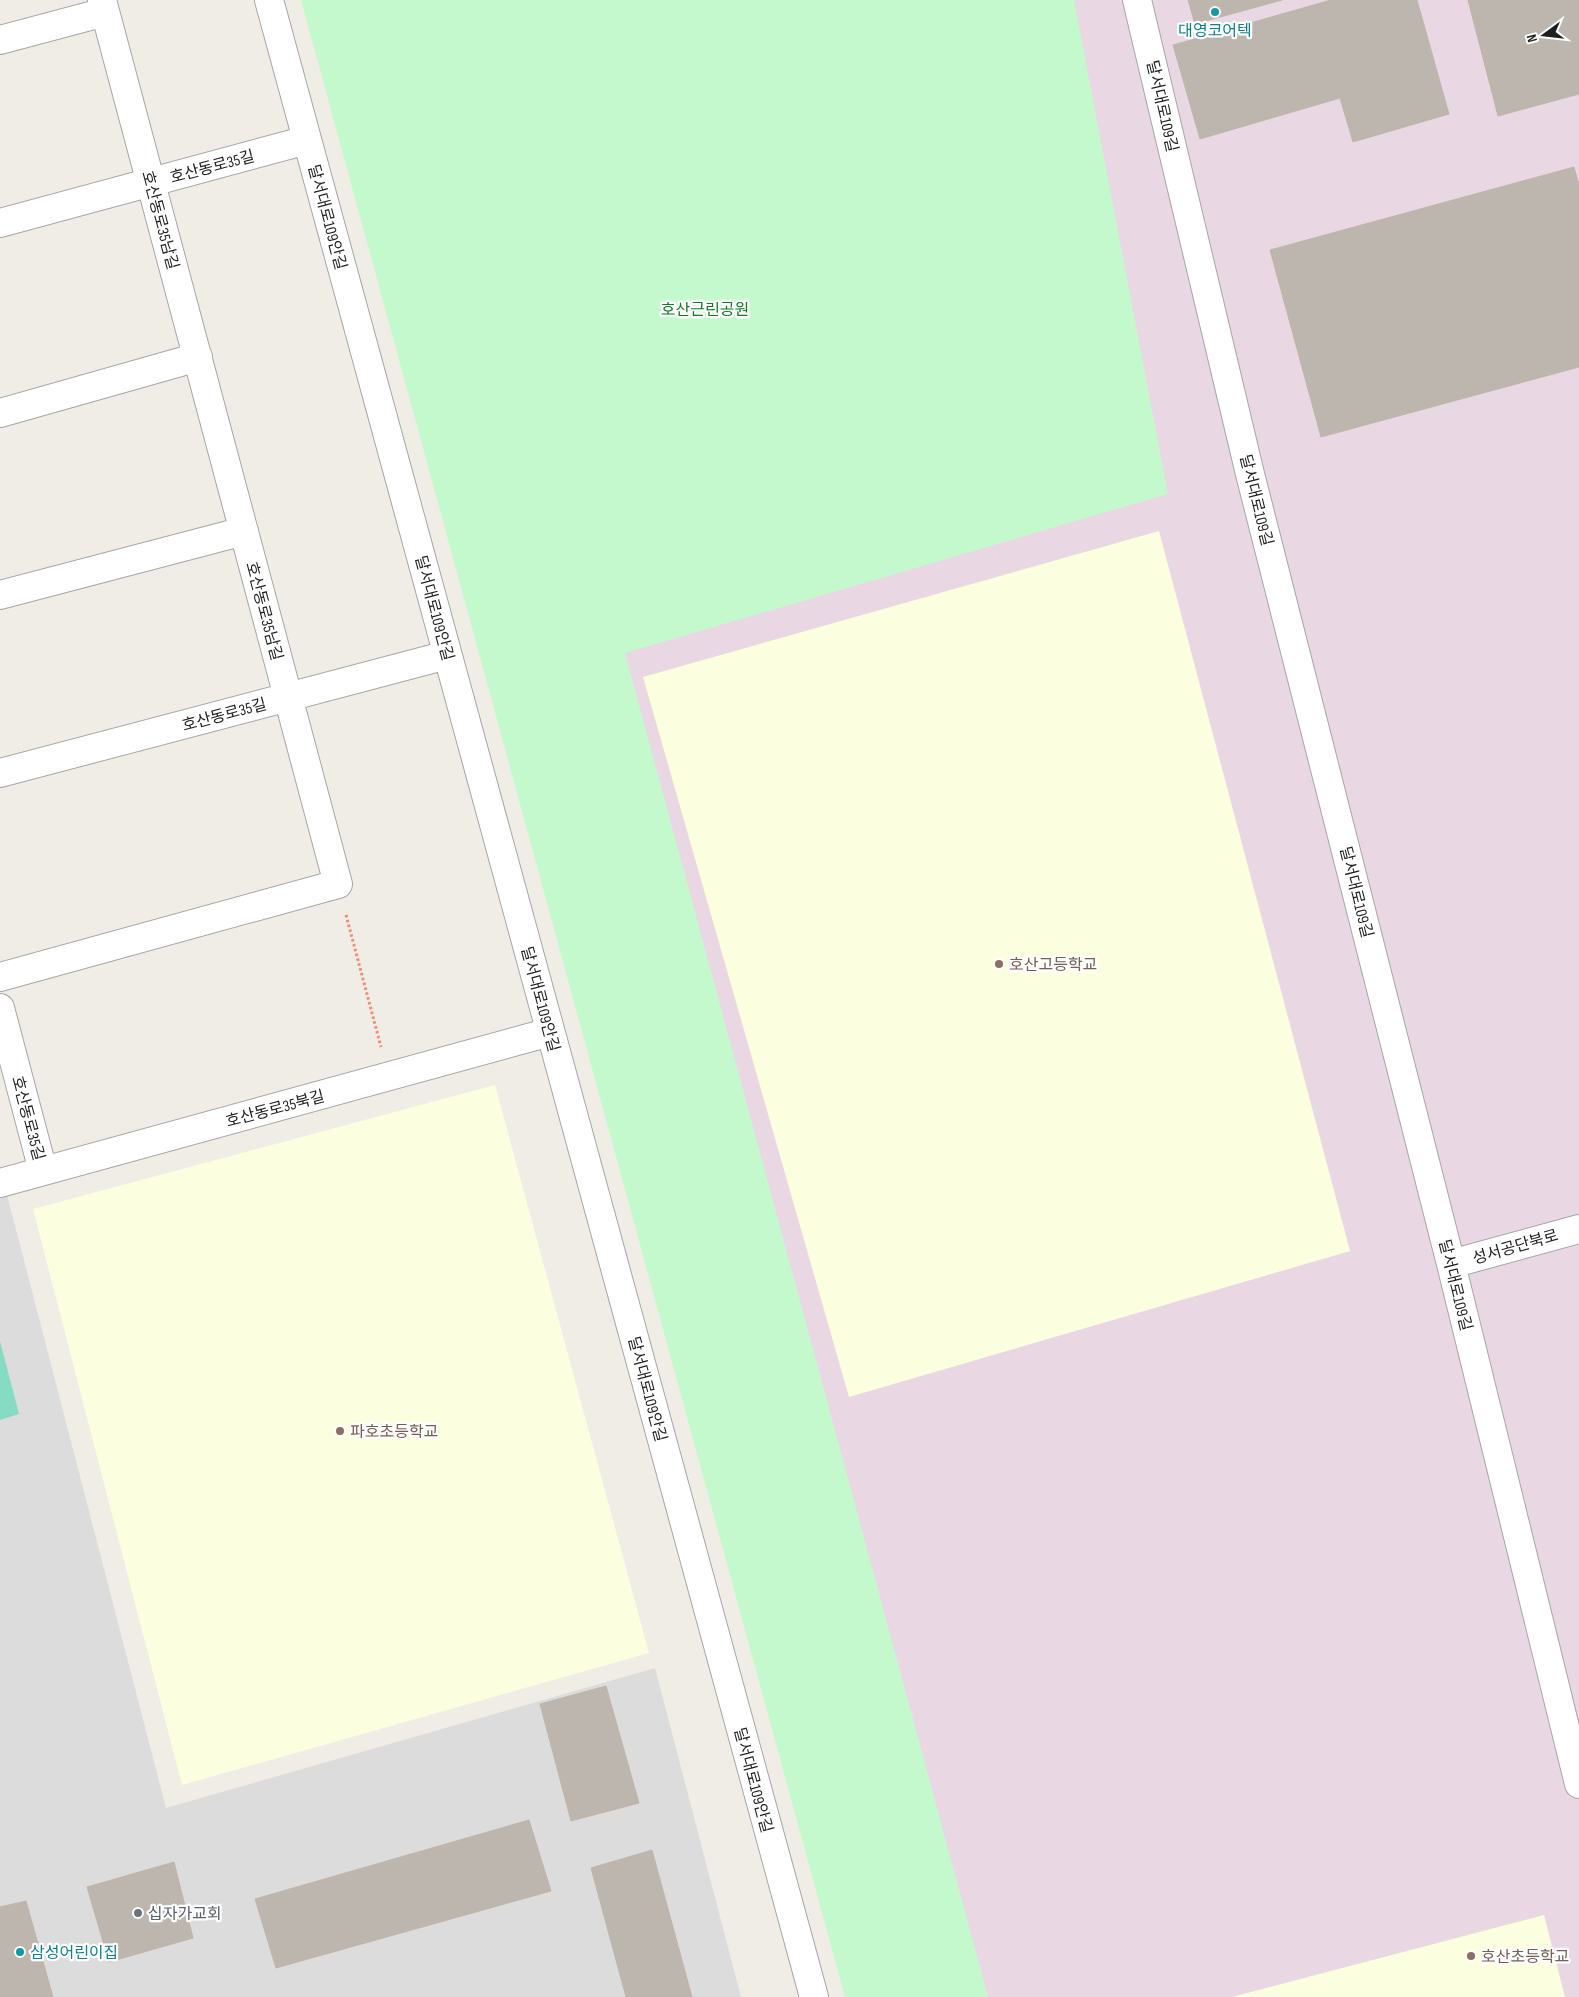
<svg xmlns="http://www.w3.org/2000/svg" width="1579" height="1997" font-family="'Sofia Sans Condensed','Noto Sans KR',sans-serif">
<rect width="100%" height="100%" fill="#f0ede6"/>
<!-- residential -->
<path fill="#dddcdc" d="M6,1191L166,1808L655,1668L741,1997H0V1193Z"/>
<!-- industrial -->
<path fill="#e9d8e4" d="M339,0H1579V1997H880Z"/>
<!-- education -->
<path fill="#fcfee0" d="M1159,531L1350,1251L849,1397L643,677Z
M495,1085L649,1653L182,1785L33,1209Z
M1544,1915L1565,1997H1232Z"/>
<!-- park -->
<path fill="#c4f8cd" d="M301,0H1074L1168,494L625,653L988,1997H845Z"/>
<!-- pitch -->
<path fill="#86dcc2" d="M0,1341L19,1414L0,1420Z"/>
<!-- building -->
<path fill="#bcb6af" stroke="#c1b5a9" d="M1188,0H1282L1195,24Z
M1331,0H1417L1449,114L1353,142L1340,98L1200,139L1173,45Z
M1468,0H1579V94L1498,116Z
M1574,167L1579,185V367L1321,437L1270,250Z
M606,1686L639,1803L571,1821L540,1704Z
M529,1820L551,1891L276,1968L255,1899Z
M652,1850L692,1997H626L591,1868Z
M174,1862L193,1938L109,1962L87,1887Z
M26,1901L53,1997H0V1907Z"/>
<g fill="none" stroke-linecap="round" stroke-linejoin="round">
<!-- minor casing -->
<g stroke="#a6a6a6" stroke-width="30">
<path id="minor" d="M269,0L814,1997
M1137,0L1250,474L1451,1264L1579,1784
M0,40L105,12
M0,223L307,140
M0,413L198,357
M0,595L244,531
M0,773L447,655
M0,977L338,884L102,0
M0,1008L43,1171
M0,1183L550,1032
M1451,1264L1579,1229"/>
</g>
<!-- path -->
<path stroke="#f68971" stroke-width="3" stroke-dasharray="2.5 2.5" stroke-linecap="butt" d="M346,915L381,1047"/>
<!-- minor -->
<use href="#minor" stroke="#fff" stroke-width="28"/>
</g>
<!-- markers -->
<g fill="#0f9aa8" stroke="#fff" stroke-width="2">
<circle cx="1215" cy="12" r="5"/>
<circle cx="20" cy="1952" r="5"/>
</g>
<g fill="#8d6e63" stroke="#fff" stroke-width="2">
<circle cx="999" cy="964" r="5"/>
<circle cx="340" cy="1431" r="5"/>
<circle cx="1471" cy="1956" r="5"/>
</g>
<circle fill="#6b7280" stroke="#fff" stroke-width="2" cx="138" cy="1913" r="5"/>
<g text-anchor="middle" stroke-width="4.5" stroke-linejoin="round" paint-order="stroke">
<!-- culture labels -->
<g font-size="16" fill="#0d838f" stroke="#fff">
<text x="1215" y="36">대영코어텍</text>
<text x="30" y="1958" text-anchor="start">삼성어린이집</text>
</g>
<!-- street labels -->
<g font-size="16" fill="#1f1f1f" stroke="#fff">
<text transform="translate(1163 106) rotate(77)" y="6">달서대로109길</text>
<text transform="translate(212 166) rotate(-15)" y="6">호산동로35길</text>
<text transform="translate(328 217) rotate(75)" y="6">달서대로109안길</text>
<text transform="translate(161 220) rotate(75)" y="6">호산동로35남길</text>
<text transform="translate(1257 500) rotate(76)" y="6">달서대로109길</text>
<text transform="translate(435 608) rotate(75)" y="6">달서대로109안길</text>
<text transform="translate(265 611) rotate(75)" y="6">호산동로35남길</text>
<text transform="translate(224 714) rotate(-15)" y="6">호산동로35길</text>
<text transform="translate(1357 892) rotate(76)" y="6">달서대로109길</text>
<text transform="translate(541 999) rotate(75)" y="6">달서대로109안길</text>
<text transform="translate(275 1108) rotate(-15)" y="6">호산동로35북길</text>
<text transform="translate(29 1118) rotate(75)" y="6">호산동로35길</text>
<text transform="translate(1515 1246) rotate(-16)" y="6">성서공단북로</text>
<text transform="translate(1456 1285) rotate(76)" y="6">달서대로109길</text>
<text transform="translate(648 1389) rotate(75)" y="6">달서대로109안길</text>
<text transform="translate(754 1780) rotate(75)" y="6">달서대로109안길</text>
</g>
<!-- park labels -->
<g font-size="16" fill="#0f7c21" stroke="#fff">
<text x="705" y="315">호산근린공원</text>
</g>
<!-- education labels -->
<g font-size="16" fill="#785e54" stroke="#fff" text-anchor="start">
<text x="1009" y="970">호산고등학교</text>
<text x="350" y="1437">파호초등학교</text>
<text x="1481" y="1962">호산초등학교</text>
</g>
<!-- worship labels -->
<g font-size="16" fill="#5b616d" stroke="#fff" text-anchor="start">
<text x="148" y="1919">십자가교회</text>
</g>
</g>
<!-- north arrow -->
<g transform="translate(1544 35) rotate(255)" stroke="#ffffff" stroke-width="4" paint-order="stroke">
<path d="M0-4L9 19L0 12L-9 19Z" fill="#1f1f1f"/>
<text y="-8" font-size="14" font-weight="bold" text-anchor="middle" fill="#1f1f1f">N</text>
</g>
</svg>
